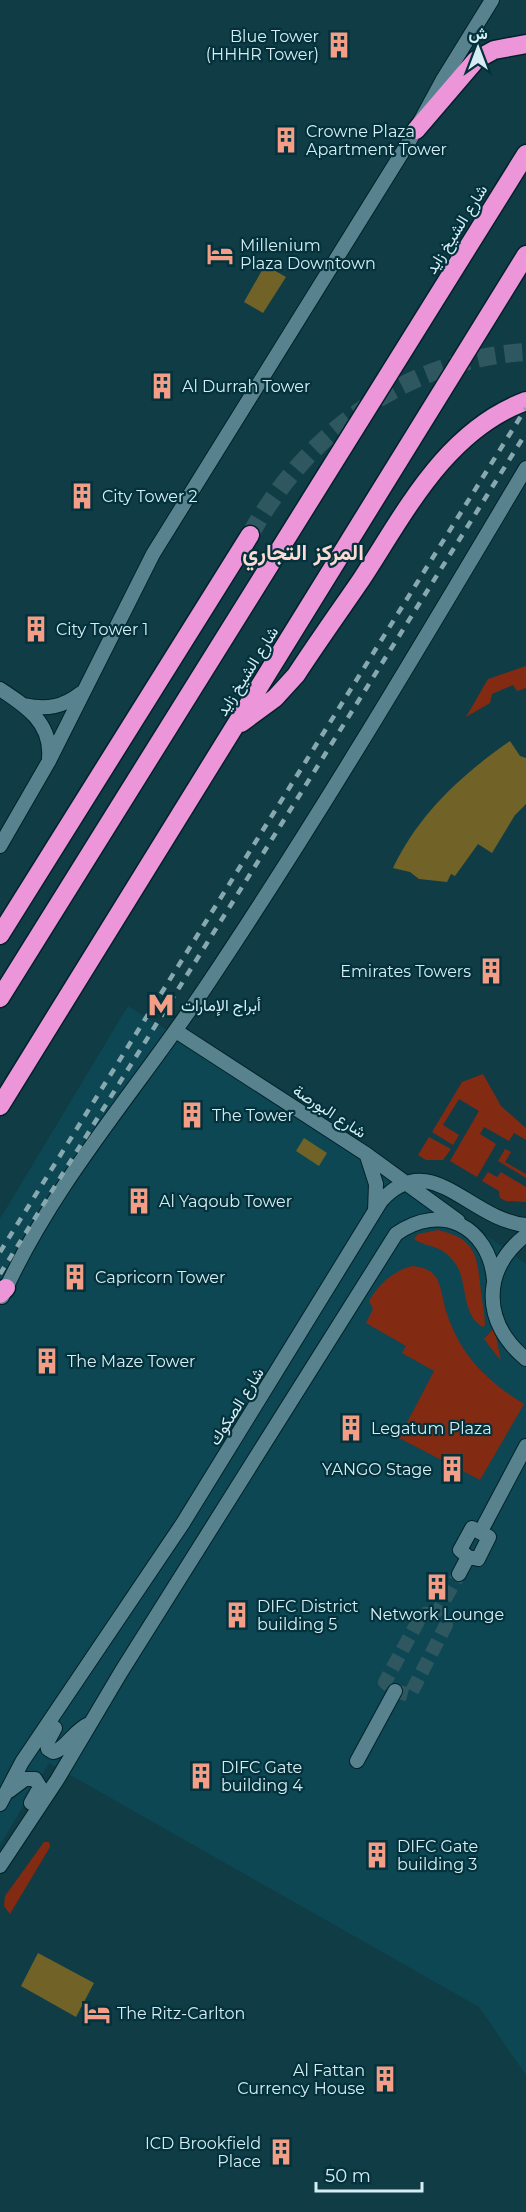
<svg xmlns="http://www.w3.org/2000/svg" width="526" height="2212" font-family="Montserrat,Vazirmatn,sans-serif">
<rect width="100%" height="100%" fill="#103c46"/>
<!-- built -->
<path fill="#0c4753" d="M128,1006L396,1170L526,1264V2075L479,2007L49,1763L0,1845V1219Z"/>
<!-- green -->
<path fill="#832a12" d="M526,666V688L517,691L513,685L492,694L490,703L466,717L488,679Z
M483,1074L501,1106L526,1128V1140L514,1133L509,1141L484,1127L480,1134L496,1144L477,1177L450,1161L479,1111L459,1099L443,1125L459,1135L453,1145L432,1132L462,1082Z
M429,1137L451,1149L443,1160H426L418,1155Z
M505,1149L511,1152L505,1162L526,1174V1178L498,1161Z
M488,1172L497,1177L501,1172L526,1187V1202L506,1201L500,1198L499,1191L482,1181Z
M438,1230C478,1239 477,1258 481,1292C482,1303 485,1314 485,1325L483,1327C461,1316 468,1280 455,1263C440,1243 429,1249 414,1239L418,1234Z
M412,1266C422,1267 430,1269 436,1277C442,1287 443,1303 447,1314C461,1356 487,1381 524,1404L480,1480L399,1438L434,1371L402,1353L406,1346L366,1323L373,1309L369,1301C379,1284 393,1271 412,1266Z
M494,1328L495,1332L501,1361L484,1339Z
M44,1842H49L50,1847L10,1914L4,1906L5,1896Z"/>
<!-- water -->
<path fill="#716327" d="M265,265L286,277L263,313L244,302Z
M510,741L520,756L526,758V804L515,815L492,853L478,844L455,876L451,874L447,882L419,879L410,872L393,868C419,814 461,775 510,741Z
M304,1138L327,1153L319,1166L296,1151Z
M38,1953L94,1983L76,2017L21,1986Z"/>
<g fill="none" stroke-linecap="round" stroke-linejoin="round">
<!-- minor-tunnel -->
<path stroke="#2e5760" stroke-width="14" stroke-dasharray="14 7" stroke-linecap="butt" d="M437,1613L422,1614L385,1682L395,1691L410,1695L446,1625L437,1613L459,1574"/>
<!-- highway-tunnel -->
<path stroke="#2e5760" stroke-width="18" stroke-dasharray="18 9" stroke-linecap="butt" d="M250,535C306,433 407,359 526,352"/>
<!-- minor casing -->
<g stroke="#012229" stroke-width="16">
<path id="minor" d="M0,689C26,706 52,723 49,758
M24,705C47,710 63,707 81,693
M0,846L49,761L153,554L410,140L442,81L492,0
M176,1031L366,1154L458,1221
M367,1156L376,1184L375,1211
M526,1235C481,1270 482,1323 526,1359
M2,1297C53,1183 136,1091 205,988C318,819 422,643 526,468
M472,1528L489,1537L478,1559L468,1557L460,1550Z
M481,1531L526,1446
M459,1574L468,1557
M55,1728L47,1743L48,1749L53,1752C65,1750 74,1730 89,1724
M357,1761L395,1691
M9,1791L25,1779H35L40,1787L31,1803
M0,1804L22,1762L183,1523L381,1201C431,1146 469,1220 526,1225
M0,1866L57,1780L121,1672L396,1234C441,1202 489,1226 494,1280"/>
</g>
<!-- highway casing -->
<g stroke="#012229" stroke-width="21">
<path id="highway" d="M416,130L476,60L494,50L526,44
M241,723L275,698L296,675C317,643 339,612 361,580C405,513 445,431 526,401
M0,935L250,535
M0,998L526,154
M0,1106L526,255
M0,1294L6,1288"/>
</g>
<!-- minor -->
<use href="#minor" stroke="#58838e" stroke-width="14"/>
<!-- highway -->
<use href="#highway" stroke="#ed95d9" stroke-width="18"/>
<!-- rail -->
<path stroke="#88a8af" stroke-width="4.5" stroke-dasharray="8 8" stroke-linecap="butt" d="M0,1252L526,408
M0,1274L526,433"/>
</g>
<!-- icons -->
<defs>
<g id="building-bare" transform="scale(2.07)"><path d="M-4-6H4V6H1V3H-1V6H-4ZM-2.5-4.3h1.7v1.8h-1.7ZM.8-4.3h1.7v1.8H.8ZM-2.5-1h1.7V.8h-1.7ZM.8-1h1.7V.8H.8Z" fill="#f49e87" stroke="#03323c" stroke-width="2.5" paint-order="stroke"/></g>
<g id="hotel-bare" transform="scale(2.07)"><path d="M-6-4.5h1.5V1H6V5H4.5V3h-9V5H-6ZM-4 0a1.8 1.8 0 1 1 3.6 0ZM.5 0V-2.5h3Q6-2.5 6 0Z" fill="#f49e87" stroke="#03323c" stroke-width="2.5" paint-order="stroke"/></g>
<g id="metro-bare" transform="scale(2.07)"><path d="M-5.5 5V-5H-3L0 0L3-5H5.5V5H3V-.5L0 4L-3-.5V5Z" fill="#f49e87" stroke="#03323c" stroke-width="2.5" paint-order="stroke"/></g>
</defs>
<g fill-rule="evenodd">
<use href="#building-bare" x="339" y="45"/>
<use href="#building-bare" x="286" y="140"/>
<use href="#hotel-bare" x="220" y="254"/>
<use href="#building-bare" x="162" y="386"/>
<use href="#building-bare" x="82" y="496"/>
<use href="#building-bare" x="36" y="629"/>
<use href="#building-bare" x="491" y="971"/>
<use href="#metro-bare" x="161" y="1005"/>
<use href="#building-bare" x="192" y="1115"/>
<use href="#building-bare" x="139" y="1201"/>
<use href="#building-bare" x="75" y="1277"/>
<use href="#building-bare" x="47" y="1361"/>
<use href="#building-bare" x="351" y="1428"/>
<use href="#building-bare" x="452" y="1469"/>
<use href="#building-bare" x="437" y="1587"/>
<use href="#building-bare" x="237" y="1615"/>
<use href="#building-bare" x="201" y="1776"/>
<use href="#building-bare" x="377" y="1855"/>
<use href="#hotel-bare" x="97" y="2013"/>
<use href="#building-bare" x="385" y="2079"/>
<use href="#building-bare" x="281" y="2152"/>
</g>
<g text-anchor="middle" stroke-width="4.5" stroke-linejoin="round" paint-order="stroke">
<!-- poi labels -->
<g font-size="16" fill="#d6edf3" stroke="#03323c" text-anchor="start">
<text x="319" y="42" text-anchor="end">Blue Tower<tspan x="319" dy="18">(HHHR Tower)</tspan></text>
<text x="306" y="137">Crowne Plaza<tspan x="306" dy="18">Apartment Tower</tspan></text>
<text x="240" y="251">Millenium<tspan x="240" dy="18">Plaza Downtown</tspan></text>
<text x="182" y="392">Al Durrah Tower</text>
<text x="102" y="502">City Tower 2</text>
<text x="56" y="635">City Tower 1</text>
<text x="471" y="977" text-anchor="end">Emirates Towers</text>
<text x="181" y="1011">أبراج الإمارات</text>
<text x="212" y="1121">The Tower</text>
<text x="159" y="1207">Al Yaqoub Tower</text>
<text x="95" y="1283">Capricorn Tower</text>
<text x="67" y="1367">The Maze Tower</text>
<text x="371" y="1434">Legatum Plaza</text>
<text x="432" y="1475" text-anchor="end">YANGO Stage</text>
<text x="257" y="1612">DIFC District<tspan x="257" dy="18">building 5</tspan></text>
<text x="437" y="1620" text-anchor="middle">Network Lounge</text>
<text x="221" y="1773">DIFC Gate<tspan x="221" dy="18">building 4</tspan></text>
<text x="397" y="1852">DIFC Gate<tspan x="397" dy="18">building 3</tspan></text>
<text x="117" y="2019">The Ritz-Carlton</text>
<text x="365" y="2076" text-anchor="end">Al Fattan<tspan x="365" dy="18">Currency House</tspan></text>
<text x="261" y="2149" text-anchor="end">ICD Brookfield<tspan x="261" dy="18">Place</tspan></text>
</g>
<!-- street labels -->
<g font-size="16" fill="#d6edf3" stroke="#03323c">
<text transform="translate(456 229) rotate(-58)" y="6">شارع الشيخ زايد</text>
<text transform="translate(247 671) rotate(-58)" y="6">شارع الشيخ زايد</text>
<text transform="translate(330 1111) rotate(33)" y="6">شارع البورصة</text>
<text transform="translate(236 1406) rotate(-58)" y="6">شارع الصكوك</text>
</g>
<!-- district labels -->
<g font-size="22" font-weight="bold" fill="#fddbd2" stroke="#03323c">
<text x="303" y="560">المركز التجاري</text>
</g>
</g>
<!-- north arrow -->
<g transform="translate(478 48)" stroke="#03323c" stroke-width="4.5" paint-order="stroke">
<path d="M0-4.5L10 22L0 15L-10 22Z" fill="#d6edf3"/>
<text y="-9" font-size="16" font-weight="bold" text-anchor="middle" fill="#d6edf3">ش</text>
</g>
<!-- scale -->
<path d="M316 2182v9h106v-9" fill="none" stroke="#d6edf3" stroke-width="3"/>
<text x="325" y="2182" font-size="18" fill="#d6edf3" stroke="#03323c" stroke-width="4.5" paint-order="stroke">50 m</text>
</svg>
